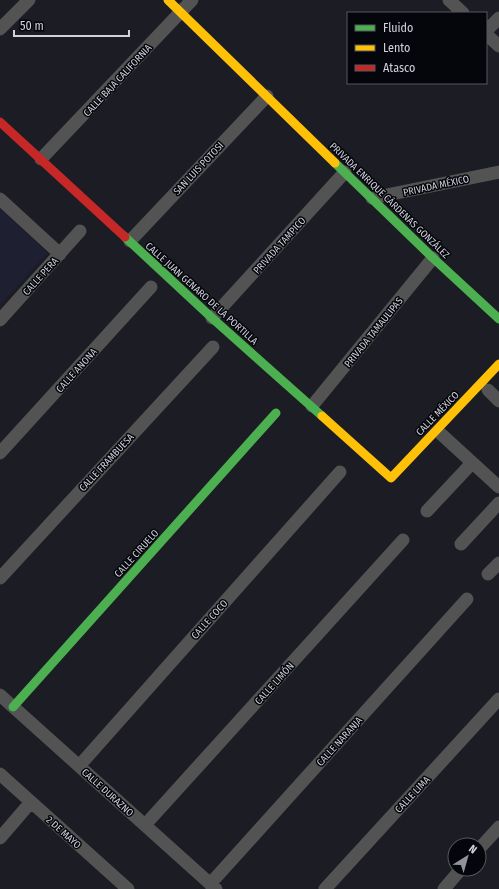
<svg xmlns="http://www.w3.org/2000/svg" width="499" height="889" font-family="'Fira Sans Condensed',sans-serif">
<rect width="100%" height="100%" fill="#1c1d24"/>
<!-- built -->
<path fill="#1e2032" d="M0,208L47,253L0,305Z"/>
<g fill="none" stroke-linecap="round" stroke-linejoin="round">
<!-- street -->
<path stroke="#525352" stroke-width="13" d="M449,0L463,13
M0,29L29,0
M486,31L499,18
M486,34L499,46
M41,159L192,0
M372,198L499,172
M0,199L60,254
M130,241L267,96
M212,318L345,172
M0,320L80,231
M488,390L499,401
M312,406L433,258
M441,434L499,487
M0,453L151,287
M427,511L472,463
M461,544L499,503
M488,574L499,563
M0,578L213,347
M0,695L216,889
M79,766L340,472
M0,774L128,889
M145,825L403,540
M0,838L31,802
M479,849L499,827
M210,884L467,599
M325,889L499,699
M444,889L461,869"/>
<!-- fast -->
<path stroke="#4caf50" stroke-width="9" d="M335,163L433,258L499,319
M125,237L212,318L322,416
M13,707L276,413"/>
<!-- slow -->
<path stroke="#ffc107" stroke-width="9" d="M168,0L335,163
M322,416L391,478L499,364"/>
<!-- jam -->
<path stroke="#c62828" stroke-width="9" d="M0,122L125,237"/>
</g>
<g text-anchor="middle" stroke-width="3" stroke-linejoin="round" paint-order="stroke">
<!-- street labels -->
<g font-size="10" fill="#d0d2dc" stroke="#05060b">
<text transform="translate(117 80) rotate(-47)" y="4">CALLE BAJA CALIFORNIA</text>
<text transform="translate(198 168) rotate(-47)" y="4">SAN LUIS POTOSI</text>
<text transform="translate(436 185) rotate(-12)" y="4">PRIVADA MÉXICO</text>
<text transform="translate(390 200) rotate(44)" y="4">PRIVADA ENRIQUE CÁRDENAS GONZÁLEZ</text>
<text transform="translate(279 245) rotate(-48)" y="4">PRIVADA TAMPICO</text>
<text transform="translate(40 276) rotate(-48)" y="4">CALLE PERA</text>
<text transform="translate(202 293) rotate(42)" y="4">CALLE JUAN GENARO DE LA PORTILLA</text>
<text transform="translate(373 332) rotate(-51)" y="4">PRIVADA TAMAULIPAS</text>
<text transform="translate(76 370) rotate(-48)" y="4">CALLE ANONA</text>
<text transform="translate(437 413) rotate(-46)" y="4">CALLE MÉXICO</text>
<text transform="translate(106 462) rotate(-47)" y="4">CALLE FRAMBUESA</text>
<text transform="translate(136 553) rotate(-48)" y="4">CALLE CIRUELO</text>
<text transform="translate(209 619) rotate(-48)" y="4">CALLE COCO</text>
<text transform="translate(274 683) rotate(-48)" y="4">CALLE LIMÓN</text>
<text transform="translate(339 741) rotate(-48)" y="4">CALLE NARANJA</text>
<text transform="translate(108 792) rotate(42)" y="4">CALLE DURAZNO</text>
<text transform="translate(412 794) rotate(-47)" y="4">CALLE LIMA</text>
<text transform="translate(64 832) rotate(42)" y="4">2 DE MAYO</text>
</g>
</g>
<!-- legend -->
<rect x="347" y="12" width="140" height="72" fill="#05060b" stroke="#56585f"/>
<rect x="355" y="25" width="20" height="6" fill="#4caf50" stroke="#56585f"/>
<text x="383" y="32" font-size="12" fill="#d0d2dc">Fluido</text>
<rect x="355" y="45" width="20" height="6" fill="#ffc107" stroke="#56585f"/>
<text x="383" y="52" font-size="12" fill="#d0d2dc">Lento</text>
<rect x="355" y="65" width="20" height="6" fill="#c62828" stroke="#56585f"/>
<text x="383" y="72" font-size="12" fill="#d0d2dc">Atasco</text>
<!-- north arrow -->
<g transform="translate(467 857) rotate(37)"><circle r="19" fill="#05060b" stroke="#56585f"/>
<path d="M0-3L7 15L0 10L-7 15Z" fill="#91939c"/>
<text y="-6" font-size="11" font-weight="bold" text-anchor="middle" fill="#d0d2dc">N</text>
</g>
<!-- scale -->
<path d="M14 30v6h115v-6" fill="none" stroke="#d0d2dc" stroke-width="2"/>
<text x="20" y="30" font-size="12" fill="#d0d2dc" stroke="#05060b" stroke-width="3" paint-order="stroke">50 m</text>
</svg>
